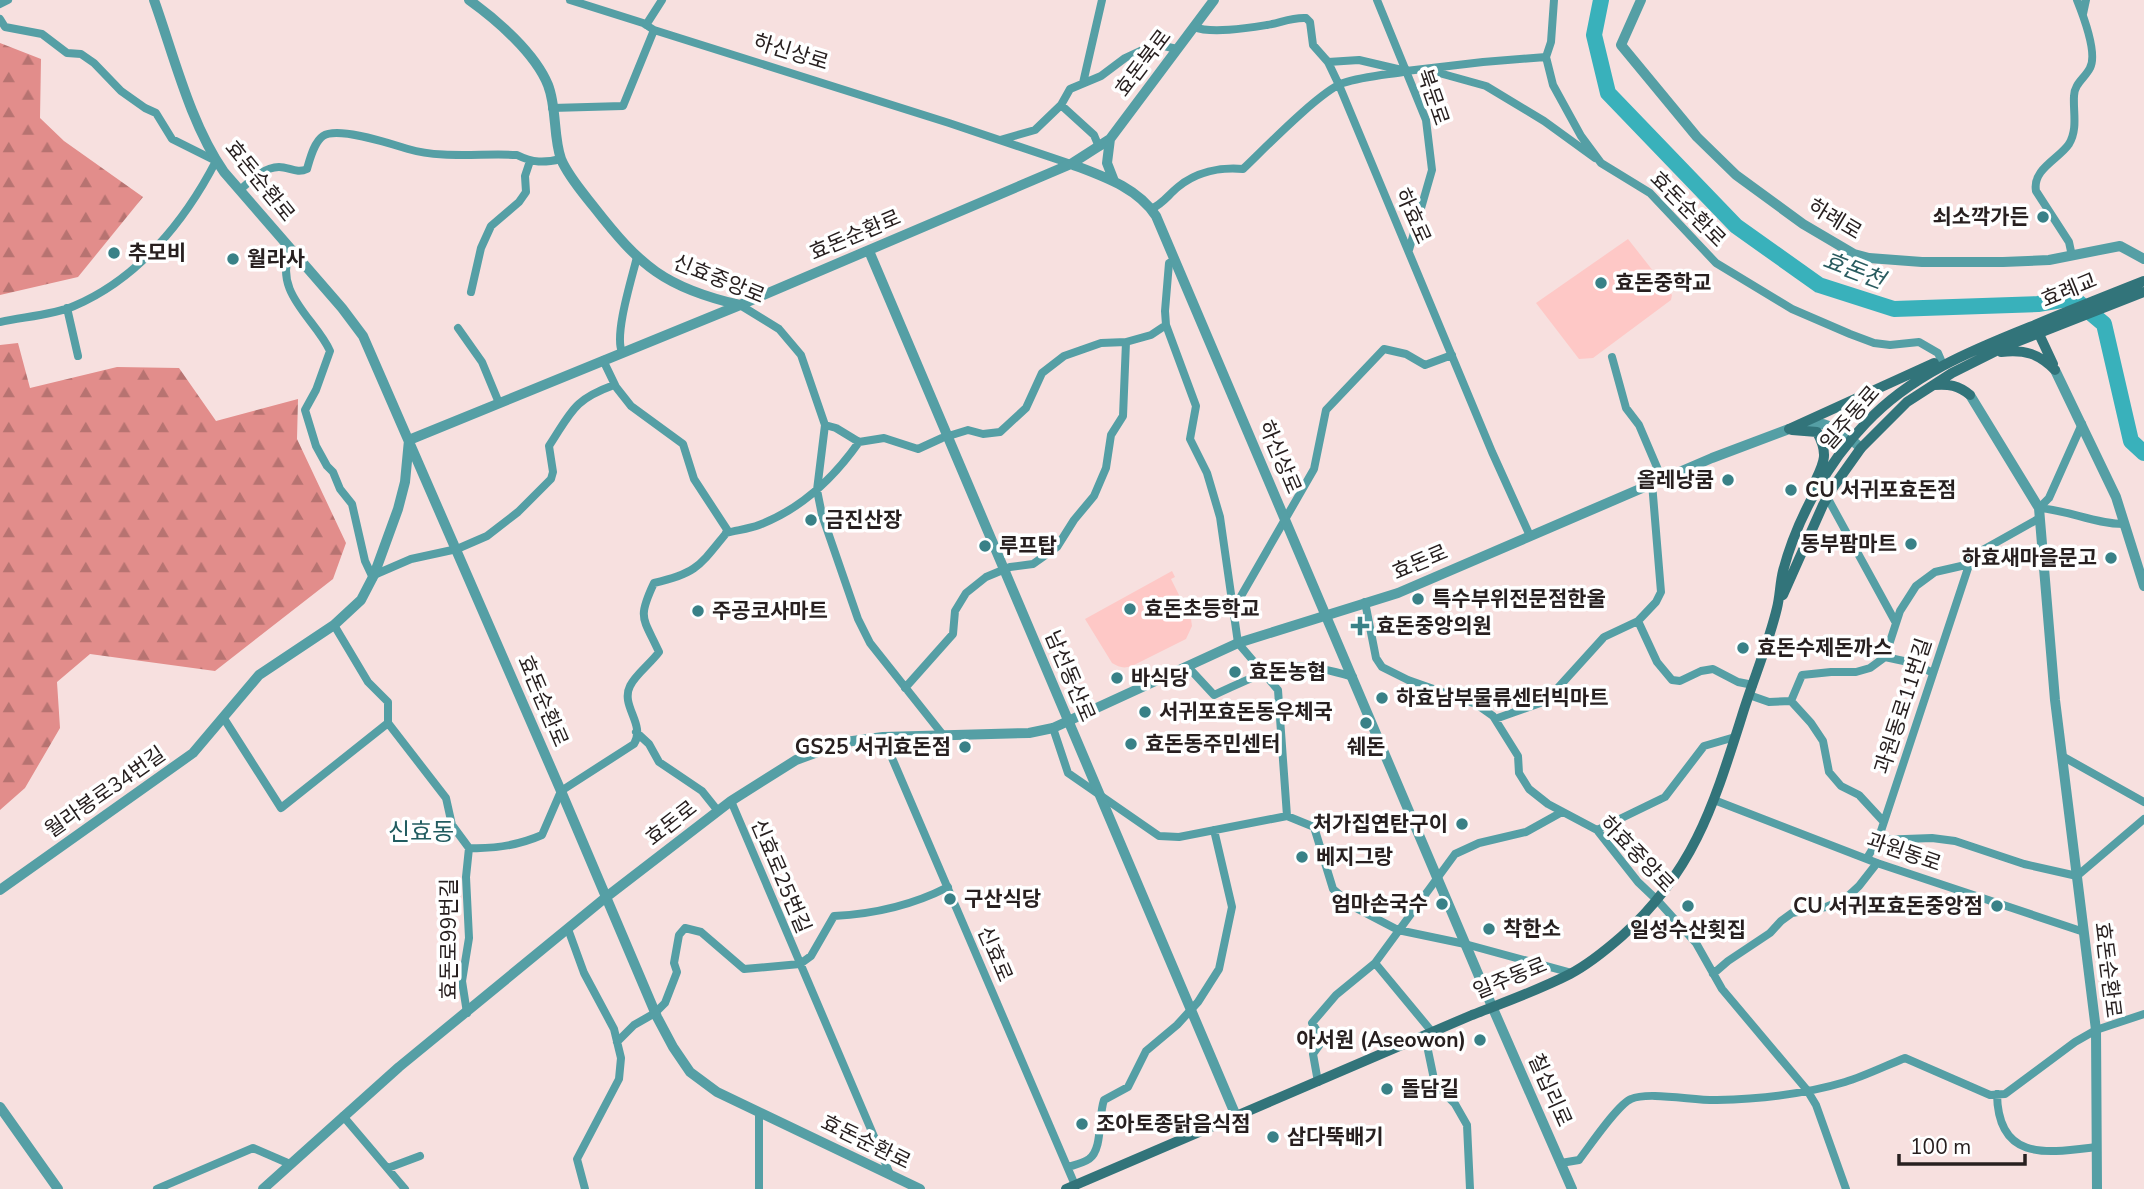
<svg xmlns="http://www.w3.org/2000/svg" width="2144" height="1189" font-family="'Nunito Sans','Noto Sans KR',sans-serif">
<defs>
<pattern id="forest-firs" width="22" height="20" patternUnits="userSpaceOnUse" patternTransform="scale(1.75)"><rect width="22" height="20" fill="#e28d8b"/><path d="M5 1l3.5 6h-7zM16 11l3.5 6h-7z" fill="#b77371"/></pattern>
</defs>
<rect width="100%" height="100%" fill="#f7e0df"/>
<!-- forest -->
<path fill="url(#forest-firs)" d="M0,43L41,59L40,118L64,141L143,197L78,277L0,295Z
M18,343L30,388L117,367L179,368L216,421L298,399L297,439L346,543L333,579L215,671L90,654L57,682L60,728L25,788L0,810V345Z"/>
<!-- park -->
<path fill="#fec8c6" d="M1628,239L1672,295L1671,300L1593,358L1579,359L1536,303Z
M1172,571L1175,577L1171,579L1191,619L1192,626L1186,639L1132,666C1123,669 1119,667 1112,663L1085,619Z"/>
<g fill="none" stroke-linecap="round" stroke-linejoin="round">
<!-- river -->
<path stroke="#39b1bb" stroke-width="16" d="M1601,0L1594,35L1608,93L1736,226L1819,285L1894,309L2038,304L2073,298L2104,324L2131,441L2144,453"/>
<!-- minor -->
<path stroke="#559fa5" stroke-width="8" d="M570,0L643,23L654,30L949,123L1071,164
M1377,0L1426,120L1432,170L1409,250
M0,4L8,0
M2083,14L2086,0
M0,19L5,27L42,34L67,53L81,54L94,63L121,91L145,108L156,113L172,139L216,161C185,221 138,279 74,306C54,315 22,317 0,322
M646,25L662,0
M1194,27C1211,34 1248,28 1267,25C1280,23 1292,17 1306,18L1310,22L1313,45L1328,62L1339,85L1492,452L1530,536
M1546,57L1551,42L1554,0
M1328,62L1359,60L1406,71L1483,62L1546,57L1553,85L1581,136L1601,163L1650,193L1716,263L1792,309L1850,334L1874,343L1890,345L1919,342L1938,353L1941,360
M1432,71L1486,86L1544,121L1595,158
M1083,83L1102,0
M1061,105L1094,135L1099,147
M552,108L623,106L654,30
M1000,140L1035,130L1061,105L1070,89L1101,76L1125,58L1155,44L1177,49
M240,190C250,181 264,167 279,167C289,167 297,174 307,169C310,159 314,142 323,136C338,126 391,144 408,149C442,159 481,153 517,155C533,163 544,163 561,159
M1151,209C1163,204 1168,195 1178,187C1196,172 1220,167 1243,169C1263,150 1320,91 1343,83C1362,77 1384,75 1403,72
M291,249C271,292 316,319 330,351L316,390L305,410L316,446L327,466L333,472L340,489L352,504L365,561L373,578
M2072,256L2069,242L2036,191C2032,169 2059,159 2069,144C2078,129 2073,112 2074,96C2074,84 2085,78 2090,68C2098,53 2083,15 2077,0
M1175,260L1169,263L1165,311L1166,325L1196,406L1190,439L1207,473L1220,517L1238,643L1278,690L1287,816
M471,292L481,248L491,226L519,202L526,192L525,176L530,161
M740,305L779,329L801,355L825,425L817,490L822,515L858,619L870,643L943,735
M67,308L78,356
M458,328L482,362L499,403
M622,352C614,334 632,278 637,257
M1612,357L1626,408L1639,425L1662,479
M825,425L836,428L859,442L884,438L918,449L942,438L968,430L983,434L1000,432L1026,408L1042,373L1064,356L1101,343L1126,342L1151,335L1166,325
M1827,497L1896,623
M2039,508L2049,498L2082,424
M2039,508C2068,510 2095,524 2124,524
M726,533C737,530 749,529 759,525C801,509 833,479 859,442
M374,575L411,559L457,549L487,536L518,512L551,479L553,472L549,446C572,411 573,400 614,385
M1365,602L1376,658L1382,667L1408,680L1476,704L1493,716L1518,756L1519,773L1529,789L1548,804L1597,830L1638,882L1658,901L1696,943L1722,989L1807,1090L1816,1105L1846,1189
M1233,610L1314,469L1326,410L1384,349L1406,354L1425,365L1452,355
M1638,621L1657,662L1672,680L1680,681L1701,671L1713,669L1738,682L1753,685
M334,625L368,682L388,702V723L446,798L452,825L469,848L466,877L469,938L462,981L467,1013
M1885,657L1913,663L1933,673
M1188,667L1214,695C1237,685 1262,671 1287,667C1307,664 1333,671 1353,677
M905,688L953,634L955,611L966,593L986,577L1010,567L1033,564L1057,547L1074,520L1094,496L1106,468L1111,435L1123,416L1126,342
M1749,695L1769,702L1791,701L1811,723L1823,741L1829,772L1841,786L1859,795L1883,821
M1791,701L1802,675L1831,672H1856L1870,668L1885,657L1900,611L1916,586L1935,572L1970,564
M223,717L281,808L388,723
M1495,719L1546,701L1604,637L1638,621L1656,602L1661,592L1652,483
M1053,728L1068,773L1159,836L1179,837L1287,816L1314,827L1333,889L1354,907L1398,930L1465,944L1572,973
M636,732L649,744L659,762L702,791L718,811
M883,737L1075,1185
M2062,756L2144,802
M1714,800L1877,863L2084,932
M731,801L890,1174
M1597,830L1665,797L1704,746L1735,737
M1878,840L1932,838L1955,841L2024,864L2077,876L2144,819
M469,848C494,849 519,845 542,835L561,791L634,744C646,724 620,706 630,686C635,675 651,663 659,652C643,617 637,619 654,583C698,573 700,565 728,531L694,479L683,444L631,406L616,387L603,360
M1867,858L1878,840L1972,556L2038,519
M568,929L584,973L614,1029L621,1058L619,1079L577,1159L585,1189
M1375,963L1433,1033
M1713,974L1728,961L1770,933L1781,921L1792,913L1826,907L1845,899L1859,886L1877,863
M1425,1036L1435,1084L1455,1104L1467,1125L1470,1189
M617,1042L634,1025L655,1013L665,1003L677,972L674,963L679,935L685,928L701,932L744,969L800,964L811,956L834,916C875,914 911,906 948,887
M1318,1082L1313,1054L1323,1040L1312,1023L1336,995L1375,963L1455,854L1479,843L1526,832L1562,812
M1997,1094C1998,1162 2047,1153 2097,1147
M759,1112V1189
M343,1116L405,1189
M1561,1163L1579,1160C1589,1147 1618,1104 1631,1099C1648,1091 1696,1101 1717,1100C1759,1099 1805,1094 1845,1082C1865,1076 1885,1066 1905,1058L1990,1095L2005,1094L2075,1042L2096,1030L2144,1014
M1068,1167C1074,1165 1083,1163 1089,1159C1103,1149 1098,1117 1104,1100L1128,1087L1146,1051L1177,1025L1198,1002L1219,969L1232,907L1214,830
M388,1168L420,1156
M157,1189L253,1148L290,1164"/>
<!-- tertiary -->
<path stroke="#559fa5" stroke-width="10" d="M154,0C174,56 190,123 224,172L342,308L363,336L561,791L657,1017L673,1047L690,1072L717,1092L920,1189
M469,0C497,20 535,53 548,85C557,108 553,136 561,159C568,176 583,193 594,207C640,266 665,288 740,305
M1641,0L1621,45L1697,137L1736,175L1803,224L1854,254L1869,258L1922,262H2003L2049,260L2120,246L2144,259
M1110,139L1107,163L1114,181
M1071,164C1102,176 1137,187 1156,216L1484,988L1572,1189
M869,251L1236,1116
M2055,370L2116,497L2144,586
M1970,395L2039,508L2055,700L2096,1030L2097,1189
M409,440L740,305L1071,164L1110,139L1214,0
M0,890L193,753L259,675L334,625L361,600L374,575L398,509L405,482L409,440
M0,1107L58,1189
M263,1189L399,1067L605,898L731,801L796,760L845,742L883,737L1029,733L1053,728L1238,643L1398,593L1712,458L1789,429L1823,424L1840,430L1861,448"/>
<!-- secondary -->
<path stroke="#32747a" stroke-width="10" d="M2039,334L2053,364
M2001,352C2025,349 2039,354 2055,370
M1934,385C1949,384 1958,385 1970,395
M1789,429L1934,363
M1792,430L1817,432C1830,456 1823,464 1812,488
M1783,595L1823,505L1834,486L1861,448L1907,402L1952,373L2006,346L2144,292
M1066,1189L1472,1015C1505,1002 1539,990 1570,974C1589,964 1606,950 1622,936C1693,872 1713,807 1741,719C1752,682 1768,646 1777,608C1780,596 1780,583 1783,571C1797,518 1828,462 1866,423C1911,375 1970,351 2030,327C2068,311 2106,296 2144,281"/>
</g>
<!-- markers -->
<g fill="#398187" stroke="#fff" stroke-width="2.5">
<circle cx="2043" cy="217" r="7"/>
<circle cx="114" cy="253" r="7"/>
<circle cx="233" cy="259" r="7"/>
<circle cx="1601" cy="283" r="7"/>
<circle cx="1728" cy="480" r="7"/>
<circle cx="1791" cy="490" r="7"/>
<circle cx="811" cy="520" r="7"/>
<circle cx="1911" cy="544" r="7"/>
<circle cx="985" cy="546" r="7"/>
<circle cx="2111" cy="558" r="7"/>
<circle cx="1418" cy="599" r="7"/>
<circle cx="1130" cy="609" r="7"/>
<circle cx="698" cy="611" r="7"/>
<path d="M1356.5 615.5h7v7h7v7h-7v7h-7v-7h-7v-7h7z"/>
<circle cx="1743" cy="648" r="7"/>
<circle cx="1235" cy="672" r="7"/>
<circle cx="1117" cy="678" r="7"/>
<circle cx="1382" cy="698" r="7"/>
<circle cx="1145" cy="712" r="7"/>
<circle cx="1366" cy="723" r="7"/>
<circle cx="1131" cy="744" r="7"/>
<circle cx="965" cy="747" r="7"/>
<circle cx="1462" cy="824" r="7"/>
<circle cx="1302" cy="857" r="7"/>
<circle cx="950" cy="899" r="7"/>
<circle cx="1442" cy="904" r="7"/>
<circle cx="1688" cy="906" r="7"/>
<circle cx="1997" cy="906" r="7"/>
<circle cx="1489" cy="929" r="7"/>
<circle cx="1480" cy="1040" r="7"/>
<circle cx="1387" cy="1089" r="7"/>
<circle cx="1082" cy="1124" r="7"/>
<circle cx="1273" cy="1137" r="7"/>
</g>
<g text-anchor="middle" stroke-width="7" stroke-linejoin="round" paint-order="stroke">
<!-- street labels -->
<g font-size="21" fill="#282020" stroke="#fff">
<text transform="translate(791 52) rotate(17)" y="7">하신상로</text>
<text transform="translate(1143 63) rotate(-53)" y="7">효돈북로</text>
<text transform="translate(1433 97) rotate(71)" y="7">북문로</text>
<text transform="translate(260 181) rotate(51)" y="7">효돈순환로</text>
<text transform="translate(1688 209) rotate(45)" y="7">효돈순환로</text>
<text transform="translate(1413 216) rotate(66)" y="7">하효로</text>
<text transform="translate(1835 219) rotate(31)" y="7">하례로</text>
<text transform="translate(855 235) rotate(-23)" y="7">효돈순환로</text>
<text transform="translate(719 279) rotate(22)" y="7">신효중앙로</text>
<text transform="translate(2069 290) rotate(-22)" y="7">효례교</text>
<text transform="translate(1850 418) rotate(-49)" y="7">일주동로</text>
<text transform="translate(1280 457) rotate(67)" y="7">하신상로</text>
<text transform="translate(1420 562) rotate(-23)" y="7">효돈로</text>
<text transform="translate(1070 676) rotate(67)" y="7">남선동산로</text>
<text transform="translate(543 701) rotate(67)" y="7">효돈순환로</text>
<text transform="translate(1903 706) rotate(-72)" y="7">과원동로11번길</text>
<text transform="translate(105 792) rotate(-35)" y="7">월라봉로34번길</text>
<text transform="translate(671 823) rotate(-38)" y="7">효돈로</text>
<text transform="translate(1904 852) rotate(19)" y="7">과원동로</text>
<text transform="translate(1637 854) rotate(46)" y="7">하효중앙로</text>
<text transform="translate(781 876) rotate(67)" y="7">신효로25번길</text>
<text transform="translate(449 939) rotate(-90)" y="7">효돈로99번길</text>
<text transform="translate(995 954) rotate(67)" y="7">신효로</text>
<text transform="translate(2108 970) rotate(83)" y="7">효돈순환로</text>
<text transform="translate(1510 978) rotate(-22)" y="7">일주동로</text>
<text transform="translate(1550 1090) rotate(66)" y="7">칠십리로</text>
<text transform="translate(866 1142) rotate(26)" y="7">효돈순환로</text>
</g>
<!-- poi labels -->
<g font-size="21" font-weight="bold" fill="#282020" stroke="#fff" text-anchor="start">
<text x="2029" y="224" text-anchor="end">쇠소깍가든</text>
<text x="128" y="260">추모비</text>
<text x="247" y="266">월라사</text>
<text x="1615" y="290">효돈중학교</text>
<text x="1714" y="487" text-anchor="end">올레낭쿰</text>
<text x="1805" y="497">CU 서귀포효돈점</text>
<text x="825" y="527">금진산장</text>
<text x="1897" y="551" text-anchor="end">동부팜마트</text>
<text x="999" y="553">루프탑</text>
<text x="2097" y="565" text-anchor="end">하효새마을문고</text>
<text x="1432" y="606">특수부위전문점한울</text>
<text x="1144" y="616">효돈초등학교</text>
<text x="712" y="618">주공코사마트</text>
<text x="1376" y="633">효돈중앙의원</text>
<text x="1757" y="655">효돈수제돈까스</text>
<text x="1249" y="679">효돈농협</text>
<text x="1131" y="685">바식당</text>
<text x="1396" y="705">하효남부물류센터빅마트</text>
<text x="1159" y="719">서귀포효돈동우체국</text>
<text x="1145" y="751">효돈동주민센터</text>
<text x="951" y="754" text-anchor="end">GS25 서귀효돈점</text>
<text x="1366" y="754" text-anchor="middle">쉐돈</text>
<text x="1448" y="831" text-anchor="end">처가집연탄구이</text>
<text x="1316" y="864">베지그랑</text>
<text x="964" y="906">구산식당</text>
<text x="1428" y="911" text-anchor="end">엄마손국수</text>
<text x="1983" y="913" text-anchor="end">CU 서귀포효돈중앙점</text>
<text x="1503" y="936">착한소</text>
<text x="1688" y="937" text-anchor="middle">일성수산횟집</text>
<text x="1466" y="1047" text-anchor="end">아서원 (Aseowon)</text>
<text x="1401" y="1096">돌담길</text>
<text x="1096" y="1131">조아토종닭음식점</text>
<text x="1287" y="1144">삼다뚝배기</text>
</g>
<!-- water labels -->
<g font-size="23" font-style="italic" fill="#295b5f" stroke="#fff">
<text transform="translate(1854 270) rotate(21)" y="8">효돈천</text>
</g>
<!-- quarter labels -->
<g font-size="24" fill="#215c60" stroke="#fff">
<text x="421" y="840">신효동</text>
</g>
</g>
<!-- scale -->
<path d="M1899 1154v10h126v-10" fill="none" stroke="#282020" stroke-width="3.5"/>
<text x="1910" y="1154" font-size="21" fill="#282020" stroke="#ffffff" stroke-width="5" paint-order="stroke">100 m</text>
</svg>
